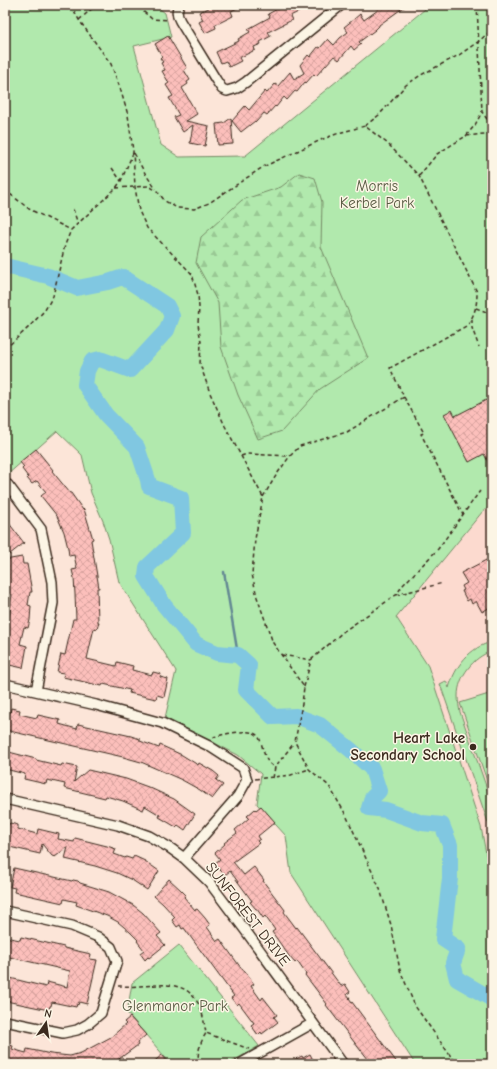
<svg xmlns="http://www.w3.org/2000/svg" width="497" height="1069" font-family="'Comic Neue',sans-serif">
<defs>
<pattern id="forest-firs" width="22" height="20" patternUnits="userSpaceOnUse"><rect width="22" height="20" fill="#b1e9ad"/><path d="M5 1l3.5 6h-7zM16 11l3.5 6h-7z" fill="#99c894"/></pattern>
<pattern id="building-cross-hatch" width="8" height="8" patternUnits="userSpaceOnUse"><rect width="8" height="8" fill="#fcbfbb"/><path d="M0 0l8 8M0 8l8-8" fill="none" stroke="#d9a4a0"/></pattern>
</defs>
<rect width="100%" height="100%" fill="#fce5d8"/>
<filter id="ink" filterUnits="userSpaceOnUse"><feTurbulence type="fractalNoise" baseFrequency=".025" numOctaves="2"/><feDisplacementMap in="SourceGraphic" scale="8" xChannelSelector="R" yChannelSelector="G"/><feConvolveMatrix kernelMatrix="1 2 1 2 8 2 1 2 1" color-interpolation-filters="sRGB"/></filter>
<g filter="url(#ink)">
<!-- built -->
<path fill="#fcdacf" d="M492,506V886L481,827L428,666L396,617L483,511Z"/>
<!-- green -->
<path fill="#b1e9ad" stroke="#768a66" d="M5,5H155L165,13L171,37L134,46L161,145L179,157L245,156L430,5H492V506L483,511L396,617L428,666L481,827L492,886V1064H415L291,873L286,836L257,804L261,774L238,755L165,718L176,671L119,582L109,539L103,521L91,493L82,455L57,431L7,475L5,474Z
M492,642V651C473,657 458,677 458,696C458,702 459,707 460,712L492,803V834L440,684L446,681L449,688C455,666 470,647 492,642Z
M492,693V795L460,703Z
M179,945L259,1046L228,1064H171L127,1013L132,983Z"/>
<!-- forest -->
<path fill="url(#forest-firs)" stroke="#768a66" d="M299,173L315,178L322,202L321,247L368,358L320,389L282,431L258,439L238,395L221,347L218,303L196,263L201,237L242,200L281,187Z"/>
<g fill="none" stroke-linecap="round" stroke-linejoin="round">
<!-- stream -->
<path stroke="#648893" stroke-width="2.5" d="M224,572L238,655"/>
<!-- river -->
<path stroke="#80c7e1" stroke-width="16" d="M5,266L48,276L77,288L108,282L123,277L167,306L172,316L167,330L130,370L100,359L92,361L87,371L85,385L106,415L137,447L148,480L149,486L181,498L183,533L147,567L146,576L164,605L196,644L217,653L238,655L249,665L246,690L273,717L296,716L320,725L351,750L372,769L379,791L372,798L369,808L386,810L422,823L442,825L450,845V878L443,939L458,949L453,963L457,979L492,999"/>
</g>
<!-- building -->
<path fill="url(#building-cross-hatch)" stroke="#3b2a1e" d="M208,5H244L231,11L233,16L215,25L216,28L205,33L199,22L203,20L199,12L209,8Z
M280,5H313L290,16L292,20L268,32L271,36L260,42L261,44L254,47L255,50L239,58L241,61L229,67L226,61L221,63L216,52L239,41L238,39L250,32L248,29L270,17L268,14L281,7Z
M382,5H407L379,25V26L375,30L359,42L361,44L354,50L351,46L339,60L334,56L316,76L314,74L306,83L305,82L297,92L295,91L287,100L284,97L276,107L275,106L267,115L264,113L256,122L255,121L241,132L232,121L245,106L249,110L265,91L267,93L275,84L278,86L290,72L294,79L304,73L300,65L308,55L310,57L318,47L320,48L328,39L334,45L340,38L348,32L344,27L353,20L360,14L364,20L378,10L377,8Z
M168,36L187,68L184,70L190,80L187,82L188,84L182,88L197,114L186,121L209,126L205,146L190,143L193,125L183,132L174,117L179,115L169,98L173,96L166,85L169,83L162,71L165,70L161,63L163,62L160,58L162,56L155,44Z
M231,118L233,144L218,145L216,124L224,123Z
M492,397V469L484,454L469,462L444,414L452,410L455,416Z
M36,449L53,470L52,471L70,493H71L83,510L84,509L93,539L91,540L99,588H97L98,622H99L97,629L94,628L87,659L116,666L117,662L133,666L132,670L152,675L153,672L161,674L160,677L168,679L164,697L157,695L156,699L129,693L130,690L103,684L102,686L63,677L64,673L57,672L61,654L65,655L73,619H76L75,594L74,578L72,570L77,569L74,555L69,556L68,548L64,532L57,516L41,496L46,492L37,481L32,484L27,478L28,477L22,469L24,467L20,462Z
M5,518L24,543L5,558Z
M22,557L23,564H27L32,592H30L28,605L31,606L30,620L28,628L24,627L20,644L27,646L23,668L5,664V633L10,611L12,594L9,595L5,566V560Z
M492,557V606L482,612L476,601L472,604L470,599L467,601L462,591L464,590L462,586L467,583L461,573Z
M11,708L20,710L19,714L37,718L38,715L47,717L60,720L59,724L77,729L78,724L131,736L140,739V741L159,748L160,745L182,755L198,765L199,763L213,771L219,776L216,780L223,785L212,799L200,790L182,780L141,762L123,757L5,730V712L10,713Z
M5,751L36,759V760L61,766L62,764L77,767L74,782L88,770L126,779L148,787L174,799L195,814L185,830L178,825L176,827L159,817L160,815L145,806L143,810L123,801L106,796L105,798L64,788L65,784L47,780L46,784L24,779L25,774L5,769Z
M261,806L275,822L258,836L260,839L257,841L259,843L233,862L244,875L254,867L264,880L263,881L285,910L284,912L296,928L297,927L306,939L341,986L345,984L350,992L347,994L350,998H349L398,1064H372L361,1050V1051L332,1013L326,1005L327,1004L305,975L306,974L297,961L295,963L289,956L272,932L275,930L265,916L263,918L257,909H256L250,902L252,901L230,871L225,875L214,864L220,859L215,853L225,844L224,843L237,833L235,830L249,818L247,816L255,809L256,810Z
M5,823L10,824V823L18,825V829L37,834L38,829L59,834L58,839L74,842L75,838L107,846L116,849L114,854L125,858L126,857L132,859L134,856L145,861L159,871L147,890L132,880L117,873L95,866L65,859L68,847L55,857L52,856L42,844L40,854L5,846Z
M14,868L72,881L73,880L78,881L80,883L109,892L133,905L143,913L161,933L157,936L165,945L149,958L148,957L145,960L140,953L144,950L137,941L138,940L130,932L118,922L107,916L76,905L77,902L64,899L63,903L14,892L15,888L10,887Z
M169,879L181,890L186,895L184,897L195,910L197,909L205,918L210,925L207,927L217,941L220,939L241,968H242L254,984L251,986L261,1000L263,997L277,1015L274,1017L278,1022L262,1034L261,1032L258,1035L251,1025L254,1023L239,1003L237,1005L231,998L234,996L184,928L182,929L180,925L177,927L172,920L175,917L163,904L154,896Z
M5,937L20,940L21,937L64,947V948L91,954L90,959L97,960L87,1004L79,1002L78,1005L77,1004L76,1007L52,1002L51,1006H50L49,1010L6,1001L8,996L6,995L10,978L46,987L47,982L67,987L70,971L5,956Z
M130,1017L146,1035L137,1043L138,1045L112,1064H5L8,1054L5,1053V1044L13,1046L12,1049L26,1053L27,1049L51,1054L70,1056L81,1053L111,1037L126,1024L124,1022Z
M310,1054L315,1064H286L302,1056L303,1058Z
M162,1055L170,1064H151Z"/>
<g fill="none" stroke-linecap="round" stroke-linejoin="round">
<!-- minor casing -->
<g stroke="#3b2a1e" stroke-width="12">
<path id="minor" d="M179,5C176,11 177,16 180,21L216,80L222,89L227,91L237,88L246,82L341,5
M5,484L8,485L41,529L44,543L52,582L53,603L36,691
M5,684L96,705L162,723L209,746L243,768L247,780L238,796L184,858
M5,799L118,825L149,836L170,848L184,858L209,882L245,930L343,1064
M5,911L72,926L98,937L111,947L117,961L101,1013L88,1024L77,1030L63,1033L5,1021
M240,1064L313,1023"/>
</g>
<!-- path -->
<path stroke="#3b2a1e" stroke-width="1.5" stroke-dasharray="4 3" stroke-linecap="butt" d="M71,5L79,20L111,64L120,88L128,115L133,151L135,187L139,211L147,228L192,274L198,295L199,307L198,324L201,342L200,364L210,393L225,426L263,497L255,539L252,574L257,597L273,643L304,687L302,704L295,742L309,769L329,786L346,815L380,889L391,925L400,970L415,1006L452,1058L460,1064
M132,5L137,6L152,19L169,20
M477,5L482,112L492,126
M79,20L96,5
M365,126L379,115L406,85L421,75L459,55L479,41L492,30
M466,136L475,125L482,112
M134,153L146,175L156,189
M112,168L121,181
M419,176L437,154L466,136L492,133
M116,188L149,186L157,191L165,201L177,208L194,209L209,203L263,167L323,139L342,132L365,126L388,144L419,176L477,292C477,306 475,313 468,325L390,368L404,397L347,432L300,446L290,456L277,474L263,497
M5,190L29,209L71,230
M73,209L78,224
M476,308L492,314
M472,319V328L479,347
M5,349L29,327L45,310L53,296L65,245L71,230L116,188L121,181L133,153
M404,397L424,433L421,434L463,515
M241,456L247,454L289,456
M396,595L443,583
M282,655L311,660
M304,687L311,660L344,631L396,595L403,585L438,549L480,491
M213,738L214,737C223,734 250,728 257,735C261,739 262,747 264,753C266,759 268,764 275,767
M273,778L275,767L294,743
M255,779L291,775L309,769
M118,986C125,986 133,987 140,986C162,985 185,980 198,1003C203,1012 204,1023 206,1033L249,1049
M198,1064C198,1051 199,1045 206,1033"/>
<!-- minor -->
<use href="#minor" stroke="#fcf5e5" stroke-width="9"/>
</g>
</g>
<!-- markers -->
<circle fill="#3b2a1e" stroke="#fcf5e5" stroke-width="1.5" cx="473" cy="747" r="4"/>
<g text-anchor="middle" stroke-width="3" stroke-linejoin="round" paint-order="stroke">
<!-- park labels -->
<g font-size="15" fill="#585a42" stroke="#fcf5e5">
<text x="377" y="191">Morris<tspan x="377" dy="17">Kerbel Park</tspan></text>
<text x="175" y="1011">Glenmanor Park</text>
</g>
<!-- poi labels -->
<g font-size="15" font-weight="bold" fill="#3b2a1e" stroke="#fcf5e5" text-anchor="end">
<text x="465" y="743">Heart Lake<tspan x="465" dy="17">Secondary School</tspan></text>
</g>
<!-- street labels -->
<g font-size="15" fill="#3b2a1e" stroke="#fcf5e5">
<text transform="translate(248 914) rotate(52)" y="5">SUNFOREST DRIVE</text>
</g>
</g>
<!-- margin -->
<rect width="497" height="1069" fill="none" stroke="#fcf5e5" stroke-width="20"/>
<rect x="10" y="10" width="477" height="1049" fill="none" stroke="#3b2a1e" stroke-width="1.5" filter="url(#ink)"/>
<!-- north arrow -->
<g transform="translate(46 1023) rotate(13)" stroke="#fcf5e5" stroke-width="3" paint-order="stroke">
<path d="M0-3L7 15L0 10L-7 15Z" fill="#3b2a1e"/>
<text y="-6" font-size="11" font-weight="bold" text-anchor="middle" fill="#3b2a1e">N</text>
</g>
</svg>
